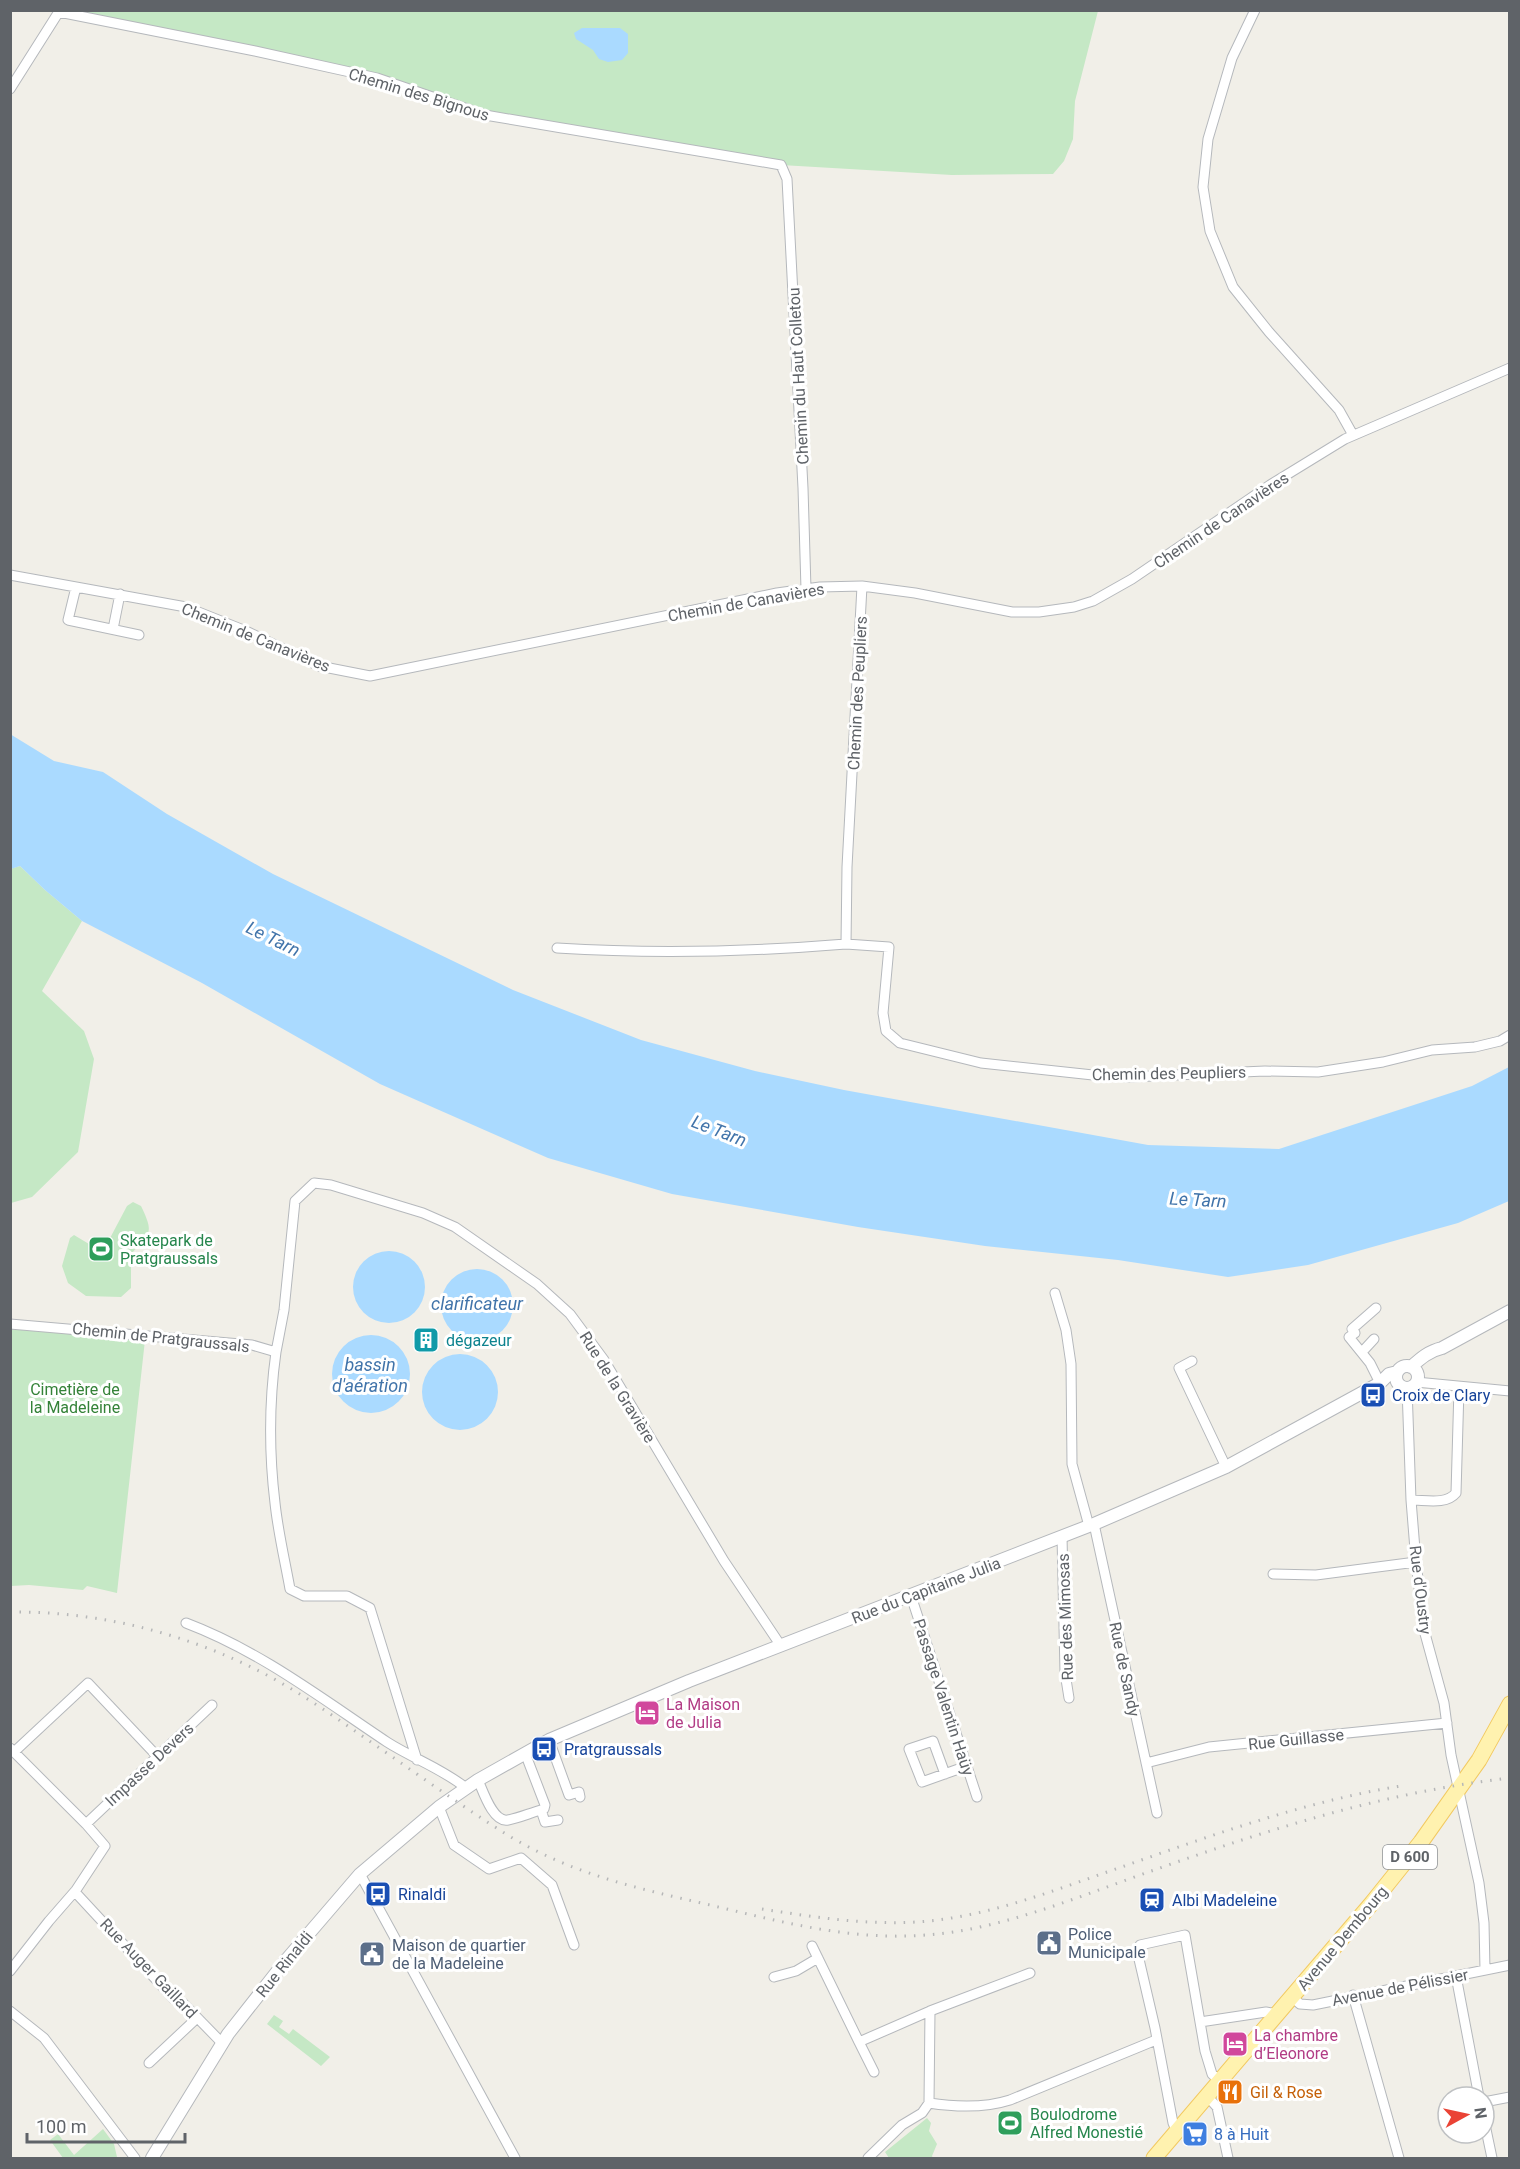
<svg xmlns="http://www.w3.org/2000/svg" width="1520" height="2169" font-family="Roboto,sans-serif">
<rect width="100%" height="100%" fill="#f1efe8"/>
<!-- green -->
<path fill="#c5e8c5" d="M60,10L1098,11L1075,101L1073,139L1064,161L1053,174L952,175L781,165L529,123L377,78Z
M20,866L45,890L82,921L42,991L84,1031L94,1059L78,1152L32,1197L11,1203L10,869Z
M133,1202L141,1206C154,1233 151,1233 131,1254V1288L121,1297L86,1296L68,1283L62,1266L70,1238L74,1235L89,1244L109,1240L127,1206Z
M10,1329L145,1340L117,1593L87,1586L83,1590L29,1585L11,1586Z
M274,2015L283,2021L279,2027L289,2034L293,2029L330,2057L321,2066L267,2024Z
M927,2118L931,2123L929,2131L937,2144L932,2156L933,2158H889L885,2152Z
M103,2129L114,2144L117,2157L126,2158H63L50,2140L58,2134L74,2155Z"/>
<!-- water -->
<path fill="#aadaff" d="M582,28H620L628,34V53L622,60L608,62L599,59L593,50L576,39L574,33Z
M10,734L54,761L103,772L167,814L273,874L513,990L641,1040L755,1071L844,1090L1148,1145L1279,1149L1472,1086L1509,1067V1201L1458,1223L1308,1265L1228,1277L1118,1260L985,1246L858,1227L672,1194L548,1158L380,1084L202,983L82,921L45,890L20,866L11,869Z
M353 1287a36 36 0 1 1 72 0a36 36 0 1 1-72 0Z
M441 1305a36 36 0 1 1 72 0a36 36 0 1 1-72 0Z
M332 1374a39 39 0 1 1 78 0a39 39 0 1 1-78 0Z
M422 1392a38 38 0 1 1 76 0a38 38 0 1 1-76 0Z"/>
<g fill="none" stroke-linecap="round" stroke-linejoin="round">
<!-- minor casing -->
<g stroke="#b5b8bc" stroke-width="11">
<path id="minor" d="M1255,10L1232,58L1208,139L1203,187L1210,231L1233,287L1269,332L1339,410L1353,435
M59,12L255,51L377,78L485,115L781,165L787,179L803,488L806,589
M10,89L60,10
M10,575L186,607L246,631L319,666L370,676L777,593L820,587L862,586L915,593L1012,612H1039L1074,607L1093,601L1132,579L1270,485L1345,439L1510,368
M76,587L68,620L139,635
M113,629L120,594
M846,944L889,947L883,1013L886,1031L900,1043L981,1063L1093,1075L1131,1077L1265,1071L1318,1072L1383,1062L1432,1050L1475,1047L1500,1041L1510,1035
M557,948C653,954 749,952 846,944L847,867L862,586
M1055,1293L1066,1330L1071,1364L1072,1464L1089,1526
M1376,1308L1352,1329L1355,1333L1349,1337L1370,1363L1380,1383
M10,1324L252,1345L276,1352C269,1402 269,1453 275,1503C278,1532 285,1561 290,1589L304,1596H347L370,1608L417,1760
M276,1352L284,1310L295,1201L314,1183L331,1185L423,1213L455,1227L537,1284L570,1314L604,1360L724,1561L781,1646
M1362,1352L1374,1339
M1192,1361L1179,1368L1226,1467
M1416,1382L1510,1391
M1407,1388L1411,1500L1416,1562L1424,1630L1444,1703L1451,1755L1479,1883L1484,1923L1485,1970
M1411,1500C1426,1500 1446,1505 1456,1493L1459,1388
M1094,1524L1157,1813
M1062,1536L1065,1673L1069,1698
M1273,1574L1316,1575L1416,1562
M911,1596L977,1797
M186,1623C260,1651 321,1698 387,1742C412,1758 443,1769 466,1788
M549,1740L569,1795L579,1792L580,1797
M10,1748L86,1824L105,1846L76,1890L49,1921L10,1971
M14,1752L88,1683L157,1756
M525,1753L545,1805L544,1809L541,1810L545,1822L558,1820
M1146,1763L1209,1747L1447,1723
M945,1774L933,1741L909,1749L922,1782L967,1766
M478,1780C483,1791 493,1823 508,1820C519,1818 530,1813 541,1810
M439,1807L454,1845L489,1869L521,1858L552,1885L574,1945
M86,1824L212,1705
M360,1874L515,2158
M75,1892L174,1999L183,2003L223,2044
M812,1946L859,2042L930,2011
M1456,1976L1479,2097
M774,1977L796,1971L818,1958
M1353,1995L1399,2158
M1292,1997L1300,2004L1313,2005L1510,1965
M10,2011L44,2038L135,2158
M1200,2022L1266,2012L1278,2014
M859,2042L874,2072
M149,2063L197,2018
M1207,2096L1217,2107L1228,2158
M1484,2102L1510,2097
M929,2103L930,2011L1030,1973
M1484,2120L1492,2158
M1177,2132L1173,2123L1155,2028L1138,1955L1140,1945L1185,1935L1205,2051L1212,2074L1220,2081
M868,2158L902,2125L922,2113L929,2103C955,2107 985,2108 1010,2100L1156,2040"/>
</g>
<!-- tertiary casing -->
<g stroke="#b5b8bc" stroke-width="14">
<path id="tertiary" d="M1396 1377a11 11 0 1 1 22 0a11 11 0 1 1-22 0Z
M1411,1367C1421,1358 1429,1351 1442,1348L1510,1311
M152,2158L228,2034L287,1959L360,1874L439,1807L478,1780L549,1740L689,1681L1094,1524L1226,1467L1380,1383L1389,1374L1397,1372"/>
</g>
<!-- primary casing -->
<g stroke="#f2c960" stroke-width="17">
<path id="primary" d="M1154,2158L1372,1903L1421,1842L1479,1760L1510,1704"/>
</g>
<!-- minor -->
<use href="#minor" stroke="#fff" stroke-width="9"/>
<!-- tertiary -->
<use href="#tertiary" stroke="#fff" stroke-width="12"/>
<!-- primary -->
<use href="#primary" stroke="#fff2af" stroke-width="15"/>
<!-- rail -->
<path stroke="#b6b7b8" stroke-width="3" stroke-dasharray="1.5 8" stroke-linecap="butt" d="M10,1612C97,1611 185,1633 261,1672C298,1691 332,1715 365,1738C413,1771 460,1805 509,1836C575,1875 636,1888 710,1905C782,1922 852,1941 926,1935C1002,1930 1085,1894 1157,1869C1273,1828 1386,1792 1510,1778
M762,1909C813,1917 864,1925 916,1922C984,1918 1049,1892 1113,1870C1207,1837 1302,1802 1401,1786"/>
</g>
<!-- icons -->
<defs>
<g id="stadium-square" transform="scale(1.35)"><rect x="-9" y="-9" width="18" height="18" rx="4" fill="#2e9e5b" stroke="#fff"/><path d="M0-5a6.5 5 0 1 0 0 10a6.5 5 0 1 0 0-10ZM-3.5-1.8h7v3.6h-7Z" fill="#fff"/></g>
<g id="building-square" transform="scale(1.35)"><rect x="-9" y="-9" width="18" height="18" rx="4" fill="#0f9aa8" stroke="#fff"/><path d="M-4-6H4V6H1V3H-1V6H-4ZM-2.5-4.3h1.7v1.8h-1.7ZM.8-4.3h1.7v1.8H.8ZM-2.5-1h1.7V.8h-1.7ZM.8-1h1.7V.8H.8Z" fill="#fff"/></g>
<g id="bus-square" transform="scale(1.35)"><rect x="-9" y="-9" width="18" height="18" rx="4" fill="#1a4fb4" stroke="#fff"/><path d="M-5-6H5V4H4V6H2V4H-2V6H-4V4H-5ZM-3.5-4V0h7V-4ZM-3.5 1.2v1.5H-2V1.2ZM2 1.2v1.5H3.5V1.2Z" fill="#fff"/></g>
<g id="hotel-square" transform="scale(1.35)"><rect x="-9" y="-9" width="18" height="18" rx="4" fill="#d1479c" stroke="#fff"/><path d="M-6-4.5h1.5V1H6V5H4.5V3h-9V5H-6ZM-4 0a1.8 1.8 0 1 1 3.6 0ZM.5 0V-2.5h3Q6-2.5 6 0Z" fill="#fff"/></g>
<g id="station-square" transform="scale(1.35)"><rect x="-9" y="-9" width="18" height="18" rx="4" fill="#1a4fb4" stroke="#fff"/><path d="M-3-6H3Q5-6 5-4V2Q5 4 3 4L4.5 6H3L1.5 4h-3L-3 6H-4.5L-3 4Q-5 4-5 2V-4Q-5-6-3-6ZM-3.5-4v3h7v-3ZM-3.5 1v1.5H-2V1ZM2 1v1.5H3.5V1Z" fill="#fff"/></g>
<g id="civic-square" transform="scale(1.35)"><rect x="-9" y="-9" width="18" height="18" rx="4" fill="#5c6f8a" stroke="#fff"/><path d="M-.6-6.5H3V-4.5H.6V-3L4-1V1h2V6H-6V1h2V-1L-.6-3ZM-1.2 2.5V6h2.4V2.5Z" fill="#fff"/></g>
<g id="restaurant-square" transform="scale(1.35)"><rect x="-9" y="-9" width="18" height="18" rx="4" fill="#e8710a" stroke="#fff"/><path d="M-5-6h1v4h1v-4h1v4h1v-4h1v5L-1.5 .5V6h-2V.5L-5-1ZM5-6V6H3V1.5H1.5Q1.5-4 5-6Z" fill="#fff"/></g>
<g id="supermarket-square" transform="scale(1.35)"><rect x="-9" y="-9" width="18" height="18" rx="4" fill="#3f7fe0" stroke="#fff"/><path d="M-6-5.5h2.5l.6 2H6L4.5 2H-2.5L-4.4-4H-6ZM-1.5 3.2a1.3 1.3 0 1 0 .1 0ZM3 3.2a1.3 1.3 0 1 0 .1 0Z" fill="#fff"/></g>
</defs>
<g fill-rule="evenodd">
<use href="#stadium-square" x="101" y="1249"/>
<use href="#building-square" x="426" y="1340"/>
<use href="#bus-square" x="1373" y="1395"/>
<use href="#hotel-square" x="647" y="1713"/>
<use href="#bus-square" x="544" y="1749"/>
<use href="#bus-square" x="378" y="1894"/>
<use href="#station-square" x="1152" y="1900"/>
<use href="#civic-square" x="1049" y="1943"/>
<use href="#civic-square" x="372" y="1954"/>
<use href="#hotel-square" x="1235" y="2044"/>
<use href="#restaurant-square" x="1230" y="2092"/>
<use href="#stadium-square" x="1010" y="2123"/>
<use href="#supermarket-square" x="1195" y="2134"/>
</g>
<g text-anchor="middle" stroke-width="6" stroke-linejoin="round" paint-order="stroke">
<!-- shield labels -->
<rect fill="#fff" stroke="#8f9295" stroke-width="1.5" x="1383" y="1845" width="54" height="24" rx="4.5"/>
<g font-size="15" font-weight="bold" fill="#5f6368">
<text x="1410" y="1862">D 600</text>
</g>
<!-- street labels -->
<g font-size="16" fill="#5f6368" stroke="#fff">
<text transform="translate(419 94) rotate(17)" y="6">Chemin des Bignous</text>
<text transform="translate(798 376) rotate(-93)" y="6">Chemin du Haut Colletou</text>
<text transform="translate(1221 520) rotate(-34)" y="6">Chemin de Canavières</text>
<text transform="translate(746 602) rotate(-10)" y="6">Chemin de Canavières</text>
<text transform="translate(256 637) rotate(22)" y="6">Chemin de Canavières</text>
<text transform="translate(857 693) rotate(-87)" y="6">Chemin des Peupliers</text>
<text transform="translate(1169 1073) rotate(-1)" y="6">Chemin des Peupliers</text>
<text transform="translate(161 1337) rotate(6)" y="6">Chemin de Pratgraussals</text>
<text transform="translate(618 1387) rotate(58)" y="6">Rue de la Gravière</text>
<text transform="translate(926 1590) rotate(-21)" y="6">Rue du Capitaine Julia</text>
<text transform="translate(1421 1590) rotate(83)" y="6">Rue d'Oustry</text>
<text transform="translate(1065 1617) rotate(-92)" y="6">Rue des Mimosas</text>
<text transform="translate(1125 1669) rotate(78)" y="6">Rue de Sandy</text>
<text transform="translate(944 1697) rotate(72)" y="6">Passage Valentin Haüy</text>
<text transform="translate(1296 1739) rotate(-6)" y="6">Rue Guillasse</text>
<text transform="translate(149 1764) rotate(-43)" y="6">Impasse Devers</text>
<text transform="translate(1342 1938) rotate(-50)" y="6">Avenue Dembourg</text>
<text transform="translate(284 1964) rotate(-51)" y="6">Rue Rinaldi</text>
<text transform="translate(149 1968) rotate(46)" y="6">Rue Auger Gaillard</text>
<text transform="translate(1400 1987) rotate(-11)" y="6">Avenue de Pélissier</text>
</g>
<!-- leisure labels -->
<g font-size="16" fill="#27864d" stroke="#fff" text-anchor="start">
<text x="120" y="1246">Skatepark de<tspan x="120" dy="18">Pratgraussals</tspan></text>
<text x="1030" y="2120">Boulodrome<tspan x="1030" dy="18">Alfred Monestié</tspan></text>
</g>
<!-- culture labels -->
<g font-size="16" fill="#0d838f" stroke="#fff" text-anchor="start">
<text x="446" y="1346">dégazeur</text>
</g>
<!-- park labels -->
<g font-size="16" fill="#348238" stroke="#fff">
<text x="75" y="1395">Cimetière de<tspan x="75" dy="18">la Madeleine</tspan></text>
</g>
<!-- transit labels -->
<g font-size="16" fill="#164399" stroke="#fff" text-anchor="start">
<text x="1392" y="1401">Croix de Clary</text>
<text x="564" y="1755">Pratgraussals</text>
<text x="398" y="1900">Rinaldi</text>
<text x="1172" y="1906">Albi Madeleine</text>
</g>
<!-- hotel labels -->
<g font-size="16" fill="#b23c85" stroke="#fff" text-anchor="start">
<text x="666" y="1710">La Maison<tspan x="666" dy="18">de Julia</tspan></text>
<text x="1254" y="2041">La chambre<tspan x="1254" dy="18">d’Eleonore</tspan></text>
</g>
<!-- service labels -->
<g font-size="16" fill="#4e5e75" stroke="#fff" text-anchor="start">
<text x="1068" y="1940">Police<tspan x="1068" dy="18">Municipale</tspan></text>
<text x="392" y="1951">Maison de quartier<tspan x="392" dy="18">de la Madeleine</tspan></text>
</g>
<!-- food labels -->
<g font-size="16" fill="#c56008" stroke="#fff" text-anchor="start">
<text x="1250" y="2098">Gil &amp; Rose</text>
</g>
<!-- shop labels -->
<g font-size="16" fill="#366cbe" stroke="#fff" text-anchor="start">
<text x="1214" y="2140">8 à Huit</text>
</g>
<!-- water labels -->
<g font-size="18" font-style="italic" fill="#4174aa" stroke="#fff">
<text transform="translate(273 939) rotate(26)" y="6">Le Tarn</text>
<text transform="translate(719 1131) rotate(21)" y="6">Le Tarn</text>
<text transform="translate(1198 1200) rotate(3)" y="6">Le Tarn</text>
<text x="477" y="1310">clarificateur</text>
<text x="370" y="1371">bassin<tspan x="370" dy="21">d'aération</tspan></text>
</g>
</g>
<!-- border -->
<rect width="1520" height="2169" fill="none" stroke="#5f6368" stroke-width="24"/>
<!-- north arrow -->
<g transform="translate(1466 2115) rotate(82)"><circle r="28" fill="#ffffff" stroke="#bfc1c3" stroke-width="1.5"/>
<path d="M0-4.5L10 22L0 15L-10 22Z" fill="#ea4335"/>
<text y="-9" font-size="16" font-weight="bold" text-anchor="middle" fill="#5f6368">N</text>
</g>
<!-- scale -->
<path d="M27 2133v9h158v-9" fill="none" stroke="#5f6368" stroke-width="3"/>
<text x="36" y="2133" font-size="18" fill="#5f6368" stroke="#ffffff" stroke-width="4.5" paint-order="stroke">100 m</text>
</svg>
